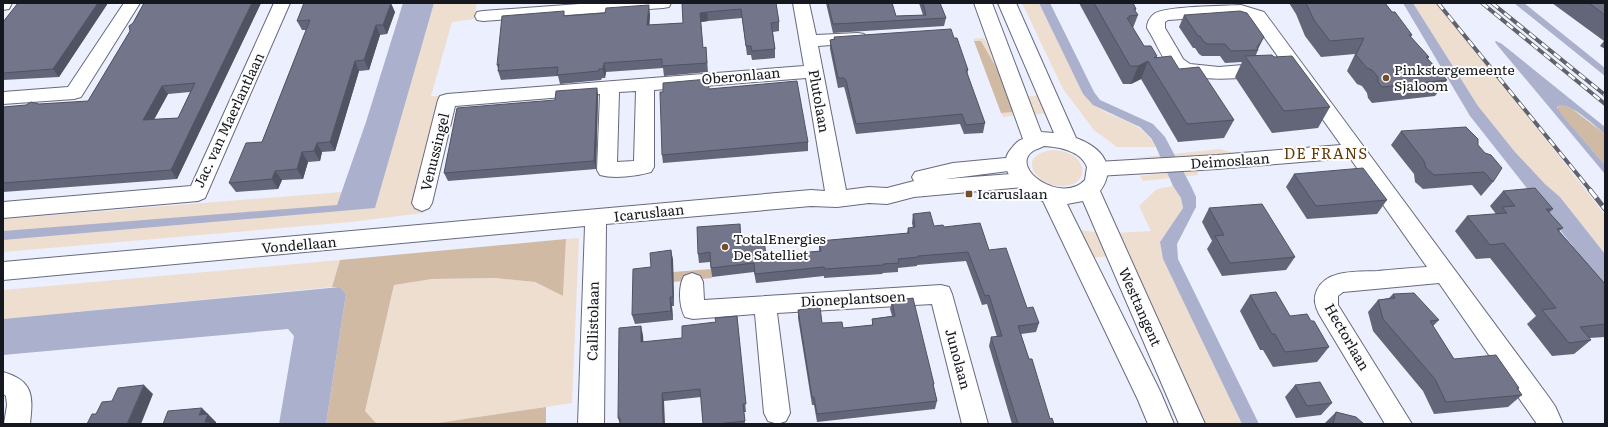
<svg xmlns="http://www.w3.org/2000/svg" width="1608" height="427" font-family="Literata,serif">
<rect width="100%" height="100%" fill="#eceffd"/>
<!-- green -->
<path fill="#eeded0" d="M434,3H477L474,19L452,22L431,96H454L423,213L351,222L3,252V219L342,192L337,205L374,208Z
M1022,3H1039L1083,94C1086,97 1090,102 1094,105C1118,122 1139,118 1156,147H1117L1094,130L1063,89Z
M1413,3H1436L1490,68L1605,215V254L1560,197L1545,184L1515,152L1478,106Z
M983,38L985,40L1005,75L1020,115L1003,117L1001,113L1014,112L1000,74L981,41H974L973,39Z
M1044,95L1051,113L1030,115L1022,97Z
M1220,149L1237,154L1186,159L1134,158Z
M1052,150C1061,151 1069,152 1075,157C1087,167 1084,181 1070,185C1041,193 1011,156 1052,150Z
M1198,169V175L1143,181L1140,176Z
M1173,186L1181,198L1183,208L1160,242L1163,259L1242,424H1199L1115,233L1151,231L1139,206L1157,189Z
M1077,230L1104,233L1114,256L1088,258Z
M579,238L572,403L431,424H377L365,411L394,285L432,279L494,278L535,282L563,296L566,239Z
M340,260L332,287L3,319V290Z"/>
<!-- forest -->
<path fill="#d1baa4" d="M974,41H981L1000,74L1014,112L1001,113Z
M1562,105L1571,108L1605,134V165L1558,111V106Z
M566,239L563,296L535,282L494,278L432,279L394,285L365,411L377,424H326L346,294L340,287H332L340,260Z
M711,269L712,278L673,282V272Z
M546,407V424H431Z"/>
<!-- water -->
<path fill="#abb0cd" d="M403,3H434L375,208L3,240V231L337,205L366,122Z
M1039,3H1050L1094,92L1100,100L1153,124L1165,137L1191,186L1196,197V207L1177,244L1178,259L1259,424H1242L1163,259L1160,242L1183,208L1181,198L1173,186L1156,147L1151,138L1140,127L1093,105L1083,94Z
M1403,3H1413L1478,106L1515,152L1545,184L1560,197L1605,254V287L1470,116Z
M1514,3H1524L1605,68V76Z
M1496,41L1502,44L1605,127V134C1596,127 1567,99 1557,107L1561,114L1605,165V174L1498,46L1495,42Z
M340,287L346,294L326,424H279L294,336L288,329L3,355V319Z"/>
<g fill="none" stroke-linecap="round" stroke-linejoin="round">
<!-- minor casing -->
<g stroke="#676a7f" stroke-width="2">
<path id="minor" d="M3,3H12L9,9L3,10Z
M124,3H140L81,97L74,99L3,104V92L68,87Z
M274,3H290L205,198L198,201L3,218V202L191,186Z
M593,3H671L669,7L663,8L483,21L477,20L475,16L477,12L483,11Z
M793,3H809L816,35L858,33L864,34L867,38L864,42L858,43L818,46L846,190L869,187L887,188L914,181L912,177L915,172L953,163L1016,157L1023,159L1026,164L1023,169L946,179L1024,173L1031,175L1034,180L1031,185L1024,187L914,197L887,204L869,203L837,207L811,206L606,224L604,424H578L585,226L3,280V262L811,190L825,191L806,78L654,90V167L651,172C637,176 614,179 600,175L597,170L600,94L455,106L432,203L429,208L422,211L415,208L412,203L438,100L440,96L447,94L804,66ZM636,91L634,161L617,162L619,92Z
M1241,5L1264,12L1548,396L1555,406L1563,424H1537L1439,283L1343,292L1338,296V305L1412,424H1385L1319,314C1315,306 1313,299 1317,290C1327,269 1358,272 1378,271C1394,269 1411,268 1427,267L1350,158L1217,169L1097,176L1090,174L1087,169L1090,164L1097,162L1217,155L1341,145L1252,20L1240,15L1168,20L1165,22V28L1178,50L1183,59L1190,64L1219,67L1267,63L1273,65L1276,69L1273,73C1251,79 1189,84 1171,68C1161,57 1155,40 1147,28C1147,23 1149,18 1154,14C1164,6 1225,6 1241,5Z
M692,273L700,276L703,282L704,300L941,285L949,287L952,294L988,424H962L932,304L777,313L790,413L786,421L778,424L768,421L764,413L755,314L693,319L685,317C679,306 678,287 684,276Z
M3,372C34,381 33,396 30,424H4L7,405L6,396L3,394Z"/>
</g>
<!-- major casing -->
<g stroke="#676a7f" stroke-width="2">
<path id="major" d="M974,3H992L1041,132L1054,133L998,3H1016L1076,138C1101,147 1118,166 1100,191L1205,424H1179L1083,201L1067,204L1160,391L1174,424H1148L1138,400L1043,201C1024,195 993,170 1011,149C1015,144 1017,141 1023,139ZM1044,146C1060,147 1081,151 1087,167L1085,180C1062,205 1008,168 1033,151C1036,149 1041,148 1044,146Z"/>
</g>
<!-- minor -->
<use href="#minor" fill="#fff" fill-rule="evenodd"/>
<!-- major -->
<use href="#major" fill="#fff" fill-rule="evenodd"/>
<!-- rail-far1 casing -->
<g stroke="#60626c" stroke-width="4">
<path id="rail-far1" d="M1438,3L1591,191
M1482,3L1605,104
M1492,3L1605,95"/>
</g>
<!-- rail casing -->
<g stroke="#60626c" stroke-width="5">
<path id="rail" d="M1590,190L1605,209"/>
</g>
<!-- rail-far1 -->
<use href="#rail-far1" stroke="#fdfdfd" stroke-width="2.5" stroke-dasharray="8" stroke-linecap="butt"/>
<!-- rail -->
<use href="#rail" stroke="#fdfdfd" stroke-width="3.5" stroke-dasharray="10" stroke-linecap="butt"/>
</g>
<!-- wall -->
<path fill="#636578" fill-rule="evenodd" d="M18,3H108L59,77L3,80V22Z
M144,3H261L177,179L3,192V107L88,101L130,31L133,23ZM190,92L178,118L154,119L168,94Z
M682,3H776L779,22V31L773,32L775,49V58L752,60L751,55H747L742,18L708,21L701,22L703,48L706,47L708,72L664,76L663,68L606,72L605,78H602L601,80L560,84L558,76L501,80L498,71V69L497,65L566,16L650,14L649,25L683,23Z
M826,3H892L896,16L923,15L919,3H940L946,18L944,26L833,33Z
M1079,3H1133L1136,9L1135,12L1138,15L1133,28L1144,46L1157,57L1179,69L1234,120L1224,138L1178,142L1141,79L1131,84H1123Z
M1289,3H1385L1392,12L1412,35L1411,37L1429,57L1428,59L1447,80L1435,96L1372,103L1368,98L1367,93L1362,86L1357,84L1347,71L1355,54L1321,57L1305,36L1296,14Z
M1552,3H1605V49L1600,46L1604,41Z
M395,12L387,34L380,35L369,70L359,71L335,151L322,152L320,161L308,162L303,179L282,180L278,189L236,192L229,183L262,142L306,30H302L297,21Z
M1184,15L1258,49V50L1256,55L1274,57L1330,107L1318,128L1272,133L1235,77L1242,62L1225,63L1220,56H1202L1199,54L1195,48H1193L1179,27Z
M834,37L954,38L968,70L967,76L985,123L983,133L964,134L960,124L856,134L845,90L844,87L838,88L830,49V40L834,39Z
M597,88L598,96L596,169L448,181L444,173L555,100Z
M709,89L808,142V151L663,163L662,155Z
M1401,131L1478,145L1493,182L1481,196L1472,185L1423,189L1415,182L1414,174L1391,145Z
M1294,174L1387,200L1377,214L1307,219L1286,187Z
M1503,191L1553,209L1549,213L1563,228L1559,231L1605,284V337L1589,338L1591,340L1574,354L1552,356L1527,324L1536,316L1490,258L1476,259L1455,231L1467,216L1496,214L1490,206Z
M1209,208L1295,257L1286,270L1222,276L1207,249L1212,241L1202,222Z
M913,214L934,226L944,227L989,250L1027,308L1039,323L1036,332L1021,334L1029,359L1050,419L1054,424H1012L989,346L991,337H997L987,304L982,305L966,261L917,265V266L898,268V272L883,273L882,274L824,278V276L756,283L754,272L712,277L710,262L699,263L698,254L741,241L766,256L819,251V241L907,233L908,228H913L912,223Z
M671,250L673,260L674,306H672L673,320L635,324L632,315L651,267Z
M1393,294L1439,320L1433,326L1454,359L1519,388L1518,390L1522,395L1508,407L1434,414L1423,391L1373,331L1368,312L1378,300L1389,298Z
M1250,295L1290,316L1311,321L1329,347L1317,362L1273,367L1263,350H1260L1240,311Z
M892,301L934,384V388L937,401L935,409L817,422L814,405H812L798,318V310L822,323L843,328L872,325V319L892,316L890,309Z
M737,316L746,412H744L745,424H703L701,397L664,401L620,424L618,418L643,335V342L682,338L716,322Z
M1295,385L1332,403L1321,415L1296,418L1285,397Z
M1336,412L1364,424H1324Z"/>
<!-- shaded-wall -->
<path fill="#505361" d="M98,3H108L59,77L53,69Z
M252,3H261L177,179L171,170Z
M391,3L395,12L387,34L383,25Z
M649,5L650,14L649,34L647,25Z
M707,12L708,21L701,22L700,13Z
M376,25L380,35L369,70L364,60Z
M1264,37L1258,49L1257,47Z
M355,61L359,71L335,151L330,142Z
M1148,61L1141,79L1131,84L1138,66Z
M604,63L606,72L605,78L603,69Z
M162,86L168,94L149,129L143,120Z
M597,88L598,96L596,169L594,161Z
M317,143L322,152L320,161L314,151Z
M302,152L308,162L303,179L297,169Z
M275,171L282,180L278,189L272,179Z
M671,250L673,260L674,306L673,297Z
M670,297L672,306L673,320L671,311Z
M641,326L643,335L644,351L641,342Z
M144,385L153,394L141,424H127Z
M662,393L664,401L665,424H663Z
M202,408L216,422V424H206L205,422L199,415Z"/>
<!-- building -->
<path fill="#73768b" stroke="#505361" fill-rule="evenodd" d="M18,3H98L53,69L3,73V22Z
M144,3H252L171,170L3,183V107L26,105L31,102L39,104L88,101L130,31L129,26L133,23ZM195,83L178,118L143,120L162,86Z
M304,3H391L383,25H376L364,60L355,61L330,142L317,143L314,151L302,152L297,169L275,171L272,179L229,183L246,143L262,142L310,20L297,21Z
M682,3H776L779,22L771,23L775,49L752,51L751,46H746L741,9L707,12L700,13L703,48L706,47L707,63L662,66V59L604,63L603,69H599V71L557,75L558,67L498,71L499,64L497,65L502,16L564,11V16L605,13L606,8L649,5L647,25L683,23Z
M828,3H892L896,16L926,15L923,3H940L946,18L833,24Z
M1094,3H1133L1136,9H1134L1138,15L1129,16L1130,18H1127L1144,46H1151L1157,56L1154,58L1171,56L1179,69L1199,67L1234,120L1187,124L1148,61L1138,66H1130Z
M1306,3H1385L1392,12H1395L1412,35H1409L1429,57H1426L1447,80L1382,87L1378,82V77L1372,70L1367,68L1356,55L1364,38L1330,41L1314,20Z
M1589,3H1605V15Z
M1240,11L1247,13L1264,37L1257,47L1258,50L1231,51L1225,44H1208L1204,42L1200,36H1198L1184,15Z
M951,29L954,38H957L968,70H966L985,123L966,125L962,114L856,124L846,80L844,78H838L830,40L835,39L834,37Z
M1272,55L1274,57L1292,56L1330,107L1284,111L1245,56Z
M708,79L709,89L797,81L808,142L662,155L660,92H663V83Z
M597,88L594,161L444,173L457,108L555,100L556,91Z
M1466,127L1478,139V145L1485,153L1491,155L1502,168L1493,182L1484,172L1434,175L1426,168L1424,161L1401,131Z
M1363,168L1387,200L1316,206L1294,174Z
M1535,188L1553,209H1546L1563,228L1557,229L1605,284V324L1580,327L1591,340L1569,343L1542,310L1556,308L1504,243L1490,245L1467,216L1507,213L1502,207L1515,206L1503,191Z
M1262,204L1295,257L1230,263L1215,236L1224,235L1209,208Z
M930,212L934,226L943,225L944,227L980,223L989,250L1006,248L1027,308L1033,307L1039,323L1018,326L1029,359H1032L1050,419L1052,418L1054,424H1018L991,337L1002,336L989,295L985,296L968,252L918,256V257L898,259L899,263L883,264V265L825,269L824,267L755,274L754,263L711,268L710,252L698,254L697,227L740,224L741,241L764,239L766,256L821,251L819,241L909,233L908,228L915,227L913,214Z
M671,250L673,297H670L671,311L632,315L633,269L651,267L650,253Z
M1276,292L1290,316L1307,314L1311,321H1314L1329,347L1285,352L1275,334H1272L1250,295Z
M1414,293L1439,320L1430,321L1454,359L1496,355L1519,388H1517L1522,395L1446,402L1435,379L1383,319L1378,300L1395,298L1393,294Z
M913,298L934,384H933L937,401L817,414L814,397H812L798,310L820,307L822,323L842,322L843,328L873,325L872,319L895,316L892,301Z
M737,316L746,404H743L745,421L717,424H703L700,389L662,393L663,424H620V418H618L619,328L641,326V342L682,338V326L716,322L715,318Z
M1320,382L1332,403L1307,406L1295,385Z
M144,385L127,424H87L92,414H96L102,402L112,401L118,388Z
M202,408L199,415L208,414L205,422H210V424H163L168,411Z
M1336,412L1356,417L1364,424H1333Z"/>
<!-- markers -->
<g fill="#734f29" stroke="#fdfdfd" stroke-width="1.5">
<circle cx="1386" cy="78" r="4"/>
<rect x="965" y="190" width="8" height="8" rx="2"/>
<circle cx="725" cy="247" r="4"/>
</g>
<g text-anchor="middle" stroke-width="4" stroke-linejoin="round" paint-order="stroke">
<!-- poi labels -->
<g font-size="14" fill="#16181f" stroke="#fdfdfd" text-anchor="start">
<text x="1394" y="75">Pinkstergemeente<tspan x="1394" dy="16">Sjaloom</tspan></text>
<text x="977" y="199">Icaruslaan</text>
<text x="733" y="244">TotalEnergies<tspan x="733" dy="16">De Satelliet</tspan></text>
</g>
<!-- street labels -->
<g font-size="14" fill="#16181f" stroke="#fdfdfd">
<text transform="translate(741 76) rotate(-5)" y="5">Oberonlaan</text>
<text transform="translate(819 101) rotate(80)" y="5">Plutolaan</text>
<text transform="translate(229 120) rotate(-65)" y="5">Jac. van Maerlantlaan</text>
<text transform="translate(435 152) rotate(-76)" y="5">Venussingel</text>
<text transform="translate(1230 161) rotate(-4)" y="5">Deimoslaan</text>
<text transform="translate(649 213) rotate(-6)" y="5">Icaruslaan</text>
<text transform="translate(299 245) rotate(-5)" y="5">Vondellaan</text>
<text transform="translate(853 299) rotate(-3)" y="5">Dioneplantsoen</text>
<text transform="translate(1140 307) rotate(66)" y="5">Westtangent</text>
<text transform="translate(593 321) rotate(-89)" y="5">Callistolaan</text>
<text transform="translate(1347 337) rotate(60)" y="5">Hectorlaan</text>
<text transform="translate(958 359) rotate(75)" y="5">Junolaan</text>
</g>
<!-- neighbourhood labels -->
<g font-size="15" letter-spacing="1" fill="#613a0a" stroke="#fdfdfd">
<text x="1326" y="159">DE FRANS</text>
</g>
</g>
<!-- border -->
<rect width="1608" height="427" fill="none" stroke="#16181f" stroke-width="8"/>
</svg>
